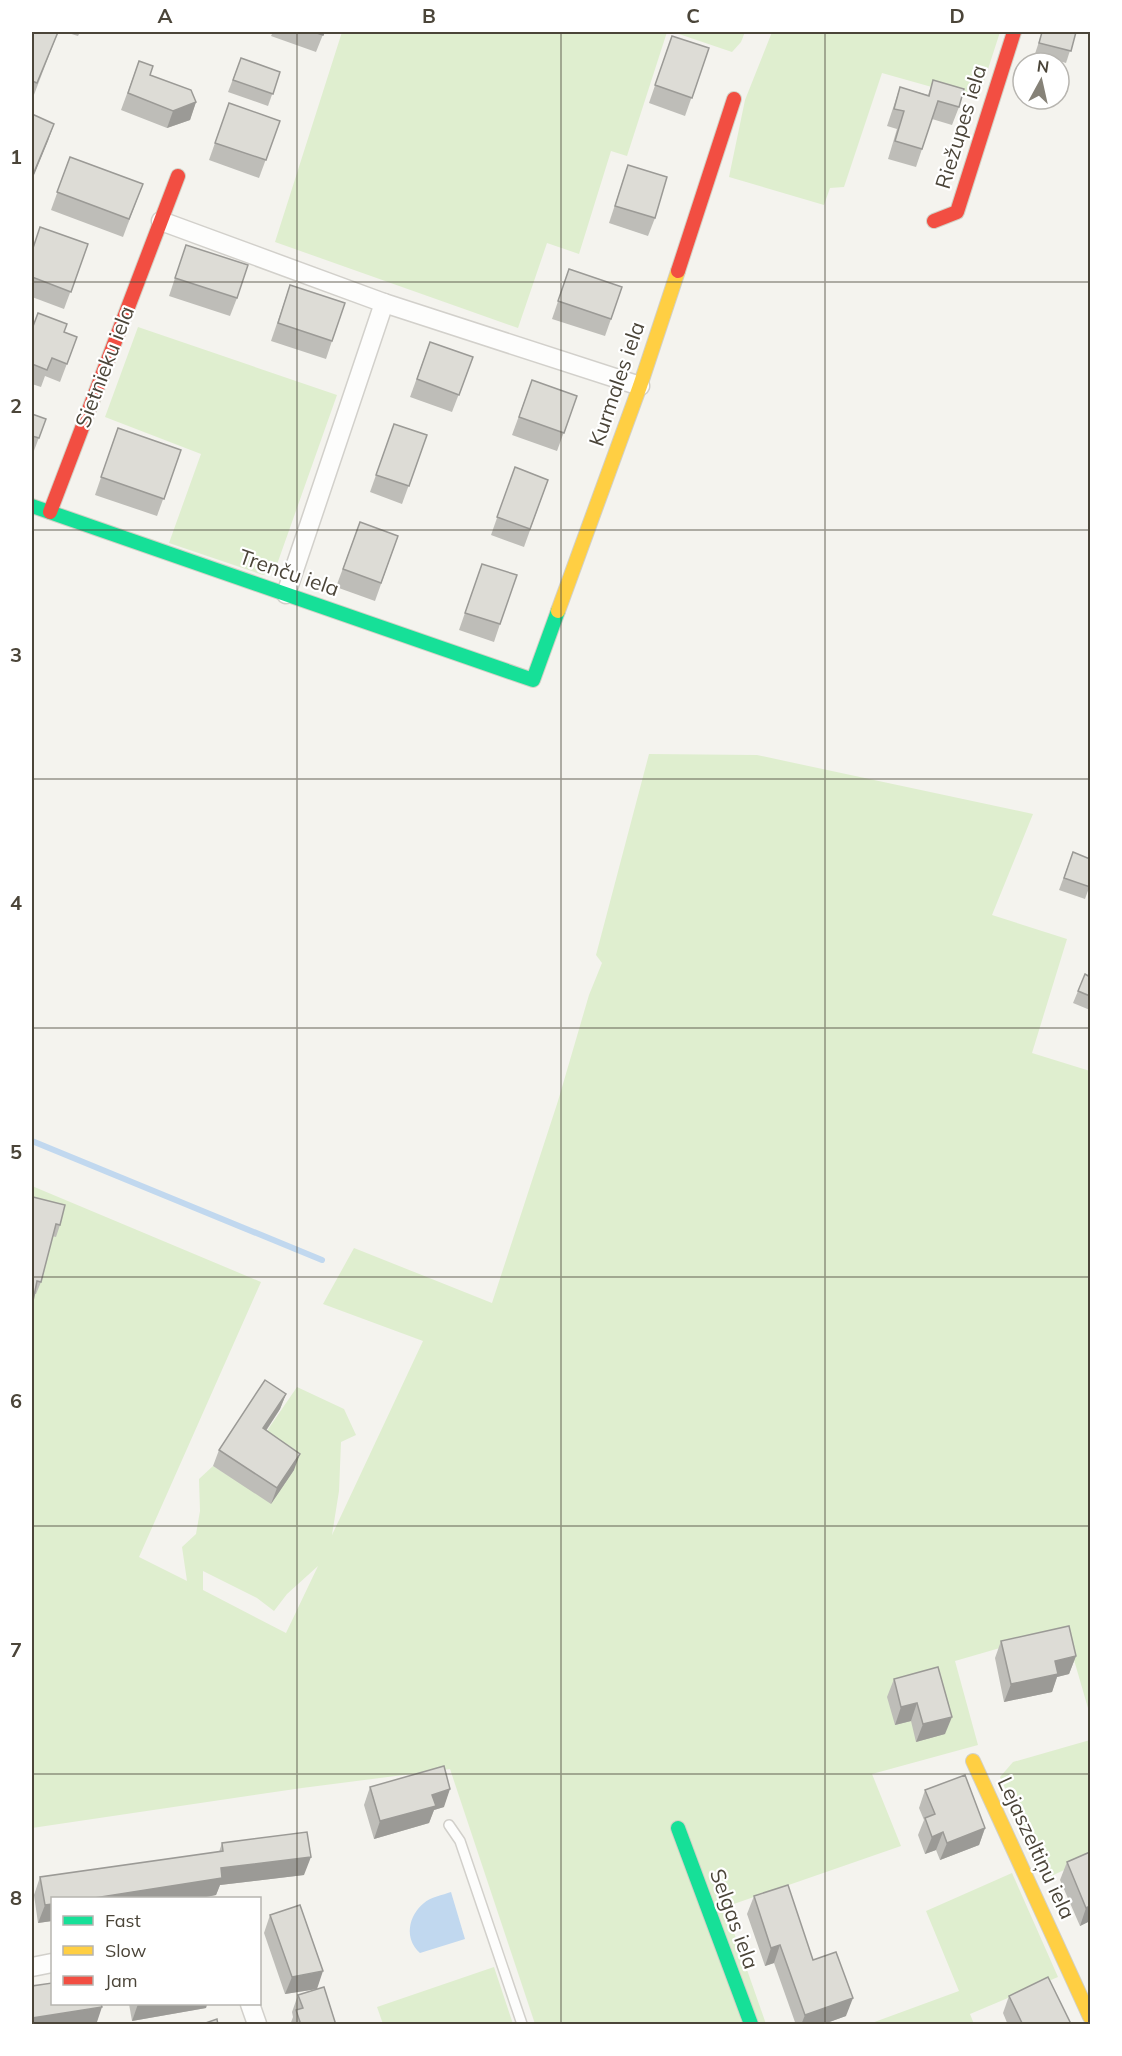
<svg xmlns="http://www.w3.org/2000/svg" width="1122" height="2056" font-family="Mulish,sans-serif">
<style>
.green{fill:#dfeecf;fill-rule:evenodd}
.water{fill:#c1d8ef}
.lines{fill:none;stroke-linecap:round;stroke-linejoin:round}
.stream{stroke:#c1d8ef;stroke-width:6}
.lane-casing{stroke:#d2d0cb;stroke-width:12}
.street-casing{stroke:#d2d0cb;stroke-width:21}
.fast-casing{stroke:#d2d0c5;stroke-width:16}
.slow-casing{stroke:#d2d0c5;stroke-width:16}
.jam-casing{stroke:#d2d0c5;stroke-width:16}
.lane{stroke:#fdfdfc;stroke-width:9}
.street{stroke:#fdfdfc;stroke-width:18}
.fast{stroke:#16e098;stroke-width:14}
.slow{stroke:#ffcf43;stroke-width:14}
.jam{stroke:#f24e42;stroke-width:14}
.wall{fill:#bebdb8}
.shaded-wall{fill:#9b9a96}
.building{fill:#dddcd6;stroke:#9b9a96;stroke-width:1.5}
.grid{fill:none;stroke:#4b4539;stroke-width:1.5;stroke-opacity:0.55}
.labels{text-anchor:middle;stroke-width:4.5;stroke-linejoin:round;paint-order:stroke}
.street-label{font-size:21px;fill:#4b4539;stroke:#fff}
.neatline{fill:none;stroke:#4b4539;stroke-width:2}
.grid-label{font-size:20px;text-anchor:middle;font-weight:bold;fill:#4b4539}
</style>
<rect width="100%" height="100%" fill="#f4f3ee"/>
<g class="green">
<polygon points="342,32 667,32 627,156 611,151 579,254 547,243 518,328 275,242"/>
<polygon points="673,32 745,32 741,42 732,52"/>
<polygon points="772,32 1000,32 978,100 882,73 844,187 830,188 824,205 729,177 745,100"/>
<polygon points="138,327 337,395 275,570 263,575 169,543 201,454 105,417"/>
<path d="M649,754L757,755L1033,814L992,915L1067,939L1032,1053L1090,1071V1715L1065,1629L955,1661L978,1745L872,1774L901,1846L725,1907L766,2024H535L450,1769L302,1788L32,1828V1186L261,1282L139,1557L187,1581L182,1547L196,1534L200,1511L199,1479L213,1466L234,1479L297,1387L344,1409L356,1435L341,1442L339,1491L332,1535L423,1341L323,1304L354,1248L492,1303L558,1101L589,995L602,963L596,955ZM318,1566L286,1633L203,1590V1571L257,1598L274,1611L287,1594Z"/>
<polygon points="1090,1740 1090,1858 1047,1878 1000,1777 1013,1762"/>
<polygon points="1012,1873 1058,1977 970,2014 974,2024 869,2024 959,1991 926,1911"/>
<polygon points="494,1967 513,2024 383,2024 377,2007"/>
</g>
<path class="water" d="M451,1892L465,1939L420,1953C404,1939 408,1916 424,1903C430,1897 443,1895 451,1892Z"/>
<g class="lines">
<polyline class="stream" points="32,1141 322,1260"/>
<g class="lane-casing">
<polyline id="lane" points="449,1825 460,1841 522,2024"/>
</g>
<g class="street-casing">
<g id="street">
<polyline points="161,221 384,303"/>
<polyline points="286,594 384,303 640,386"/>
<polyline points="32,1967 52,1963"/>
<polyline points="250,2004 257,2024"/>
</g>
</g>
<g class="fast-casing">
<g id="fast">
<polyline points="32,506 533,680 558,611"/>
<polyline points="678,1828 751,2024"/>
</g>
</g>
<g class="slow-casing">
<g id="slow">
<polyline points="558,611 640,386 678,271"/>
<polyline points="973,1761 1090,2017"/>
</g>
</g>
<g class="jam-casing">
<g id="jam">
<polyline points="934,221 957,212 1014,32"/>
<polyline points="678,271 734,99"/>
<polyline points="50,512 178,176"/>
</g>
</g>
<use href="#lane" class="lane"/>
<use href="#street" class="street"/>
<use href="#fast" class="fast"/>
<use href="#slow" class="slow"/>
<use href="#jam" class="jam"/>
</g>
<g class="wall">
<polygon points="32,32 58,32 32,100"/>
<polygon points="65,32 80,32 78,36"/>
<polygon points="273,32 324,32 316,52 271,36"/>
<polygon points="1042,32 1076,32 1066,63 1035,54"/>
<polygon points="672,36 709,48 685,116 649,103"/>
<polygon points="241,58 280,72 268,106 228,92"/>
<polygon points="139,61 150,75 196,102 190,120 167,128 121,110"/>
<polygon points="933,80 959,107 952,125 932,119 916,167 888,159 897,129 887,126 900,87 928,95"/>
<polygon points="229,103 280,121 259,178 209,160"/>
<polygon points="70,157 143,184 123,237 51,210"/>
<polygon points="628,165 655,218 648,236 609,223"/>
<polygon points="88,244 64,309 32,297 32,251"/>
<polygon points="186,245 237,298 230,316 169,296"/>
<polygon points="569,269 611,319 605,336 552,319"/>
<polygon points="290,285 332,341 326,359 271,341"/>
<polygon points="32,329 64,332 77,337 60,382 45,376 41,387 32,384"/>
<polygon points="430,342 473,357 452,412 410,397"/>
<polygon points="532,380 577,396 557,451 512,435"/>
<polygon points="32,414 46,419 32,456"/>
<polygon points="394,424 427,435 402,504 370,492"/>
<polygon points="118,428 181,450 157,516 95,495"/>
<polygon points="515,467 548,480 524,547 491,535"/>
<polygon points="360,522 398,536 375,601 336,587"/>
<polygon points="482,564 500,624 494,642 459,630"/>
<polygon points="1073,852 1090,885 1085,899 1059,890"/>
<polygon points="1090,977 1090,1010 1073,1003 1078,991"/>
<polygon points="33,1197 60,1225 56,1237 52,1236 41,1282 36,1294 34,1294 32,1306 32,1202"/>
<polygon points="286,1394 280,1409 266,1431 294,1470 271,1504 213,1466 219,1450"/>
<polygon points="1001,1641 1076,1656 1069,1674 1057,1677 1052,1692 1004,1702 995,1658"/>
<polygon points="938,1667 945,1734 916,1742 911,1721 895,1725 887,1697 894,1679"/>
<polygon points="370,1787 444,1807 434,1810 429,1823 374,1839 364,1805"/>
<polygon points="925,1790 985,1828 979,1845 940,1860 936,1850 925,1854 918,1835 924,1820 919,1808"/>
<polygon points="222,1843 304,1875 220,1885 216,1895 196,1899 52,1899 52,1921 38,1923 34,1895 40,1877 219,1852"/>
<polygon points="1090,1852 1090,1921 1080,1926 1060,1880 1067,1862"/>
<polygon points="754,1896 846,2016 821,2025 796,2025 774,1963 765,1966 747,1914"/>
<polygon points="270,1915 317,1989 285,1994 264,1933"/>
<polygon points="298,1995 336,2025 290,2025 293,2017 292,2012"/>
<polygon points="1009,1996 1071,2024 1071,2025 1008,2025 1003,2013"/>
<polygon points="129,2004 207,2004 206,2008 132,2021"/>
</g>
<g class="shaded-wall">
<polygon points="196,102 190,120 167,128 173,111"/>
<polygon points="54,124 48,141 32,180 32,177"/>
<polygon points="286,1394 280,1409 257,1444 263,1428"/>
<polygon points="300,1454 294,1470 271,1504 277,1488"/>
<polygon points="1076,1656 1069,1674 1057,1677 1052,1692 1004,1702 1011,1684 1055,1661"/>
<polygon points="917,1703 911,1721 895,1725 901,1707"/>
<polygon points="952,1717 945,1734 916,1742 923,1724"/>
<polygon points="450,1789 444,1807 434,1810 429,1823 374,1839 380,1821 432,1795"/>
<polygon points="985,1828 979,1845 940,1860 947,1843"/>
<polygon points="943,1832 936,1850 925,1854 932,1837"/>
<polygon points="311,1857 304,1875 220,1885 216,1895 196,1899 88,1899 221,1868"/>
<polygon points="52,1904 52,1921 38,1923 45,1905"/>
<polygon points="1090,1906 1090,1921 1080,1926 1086,1908"/>
<polygon points="780,1945 774,1963 765,1966 771,1948"/>
<polygon points="323,1971 317,1989 285,1994 292,1977"/>
<polygon points="853,1998 846,2016 821,2025 801,2025 805,2015"/>
<polygon points="138,2004 207,2004 206,2008 132,2021"/>
<polygon points="102,2007 96,2025 32,2025 32,2018"/>
</g>
<g class="building">
<polygon points="32,32 58,32 37,83 32,81"/>
<polygon points="314,32 324,32 323,35"/>
<polygon points="1042,32 1076,32 1071,51 1039,43"/>
<polygon points="672,36 709,48 692,98 655,85"/>
<polygon points="241,58 280,72 273,94 233,80"/>
<polygon points="139,61 153,66 150,75 191,90 196,102 173,111 128,93"/>
<polygon points="933,80 964,89 959,107 938,101 922,149 895,141 904,111 894,109 900,87 929,96"/>
<polygon points="229,103 280,121 266,160 215,143"/>
<polygon points="32,114 54,124 32,177"/>
<polygon points="70,157 143,184 129,219 57,192"/>
<polygon points="628,165 667,177 655,218 615,206"/>
<polygon points="40,227 88,244 71,292 32,277 32,251"/>
<polygon points="186,245 248,265 237,298 175,278"/>
<polygon points="569,269 622,287 611,319 558,301"/>
<polygon points="290,285 345,303 332,341 278,323"/>
<polygon points="38,313 67,324 64,332 77,337 67,364 52,358 47,370 32,364 32,329"/>
<polygon points="430,342 473,357 459,395 417,379"/>
<polygon points="532,380 577,396 564,433 519,417"/>
<polygon points="32,414 46,419 39,438 32,436"/>
<polygon points="394,424 427,435 409,486 376,475"/>
<polygon points="118,428 181,450 164,499 101,477"/>
<polygon points="515,467 548,480 530,529 497,517"/>
<polygon points="360,522 398,536 381,583 343,569"/>
<polygon points="482,564 517,575 500,624 465,613"/>
<polygon points="1073,852 1090,859 1090,887 1064,878"/>
<polygon points="1085,974 1090,977 1090,996 1078,991"/>
<polygon points="33,1197 65,1205 60,1225 56,1224 41,1282 37,1281 32,1306 32,1204"/>
<polygon points="265,1380 286,1394 263,1428 300,1454 277,1488 219,1450"/>
<polygon points="1069,1626 1076,1656 1055,1661 1058,1674 1011,1684 1001,1641"/>
<polygon points="938,1667 952,1717 923,1724 917,1703 901,1707 894,1679"/>
<polygon points="444,1766 450,1789 432,1795 436,1806 380,1821 370,1787"/>
<polygon points="965,1775 985,1828 947,1843 943,1832 932,1837 925,1818 935,1814 925,1790"/>
<polygon points="307,1832 311,1857 221,1868 222,1878 88,1899 52,1899 52,1904 45,1905 40,1877 223,1851 222,1843"/>
<polygon points="1090,1852 1090,1906 1086,1908 1067,1862"/>
<polygon points="788,1885 813,1960 836,1952 853,1998 805,2015 780,1945 771,1948 754,1896"/>
<polygon points="300,1905 323,1971 292,1977 270,1915"/>
<polygon points="1048,1977 1071,2024 1069,2025 1023,2025 1009,1996"/>
<polygon points="52,1983 52,2004 101,2004 102,2007 32,2018 32,1986"/>
<polygon points="324,1987 336,2025 301,2025 296,2010 303,2008 298,1995"/>
<polygon points="217,2019 218,2025 200,2025"/>
</g>
<path class="grid" d="M297,32V2024M561,32V2024M825,32V2024M32,282H1090M32,530H1090M32,779H1090M32,1028H1090M32,1277H1090M32,1526H1090M32,1774H1090"/>
<g class="labels">
<g class="street-label">
<text transform="translate(961 127) rotate(-73)" y="7">Riežupes iela</text>
<text transform="translate(105 367) rotate(-69)" y="7">Sietnieku iela</text>
<text transform="translate(617 384) rotate(-71)" y="7">Kurmales iela</text>
<text transform="translate(289 573) rotate(19)" y="7">Trenču iela</text>
<text transform="translate(1036 1848) rotate(65)" y="7">Lejaszeltiņu iela</text>
<text transform="translate(734 1919) rotate(70)" y="7">Selgas iela</text>
</g>
</g>
<rect width="1122" height="2056" fill="none" stroke="#ffffff" stroke-width="66"/>
<rect x="51" y="1897" width="210" height="108" fill="#ffffff" stroke="#b7b5b0" stroke-width="1.5"/>
<rect x="63" y="1916" width="30" height="9" fill="#16e098" stroke="#b7b5b0" stroke-width="1.5"/>
<text x="105" y="1927" font-size="18" fill="#4b4539">Fast</text>
<rect x="63" y="1946" width="30" height="9" fill="#ffcf43" stroke="#b7b5b0" stroke-width="1.5"/>
<text x="105" y="1957" font-size="18" fill="#4b4539">Slow</text>
<rect x="63" y="1976" width="30" height="9" fill="#f24e42" stroke="#b7b5b0" stroke-width="1.5"/>
<text x="105" y="1987" font-size="18" fill="#4b4539">Jam</text>
<g transform="translate(1041 81) rotate(8)"><circle r="28" fill="#ffffff" stroke="#b7b5b0" stroke-width="1.5"/>
<path d="M0-4.5L10 22L0 15L-10 22Z" fill="#868278"/>
<text y="-9" font-size="16" font-weight="bold" text-anchor="middle" fill="#4b4539">N</text>
</g>
<rect x="33" y="33" width="1056" height="1990" class="neatline"/>
<g class="grid-label">
<text x="165" y="23">A</text>
<text x="429" y="23">B</text>
<text x="693" y="23">C</text>
<text x="957" y="23">D</text>
<text x="16" y="164">1</text>
<text x="16" y="413">2</text>
<text x="16" y="662">3</text>
<text x="16" y="910">4</text>
<text x="16" y="1159">5</text>
<text x="16" y="1408">6</text>
<text x="16" y="1657">7</text>
<text x="16" y="1905">8</text>
</g>
</svg>
